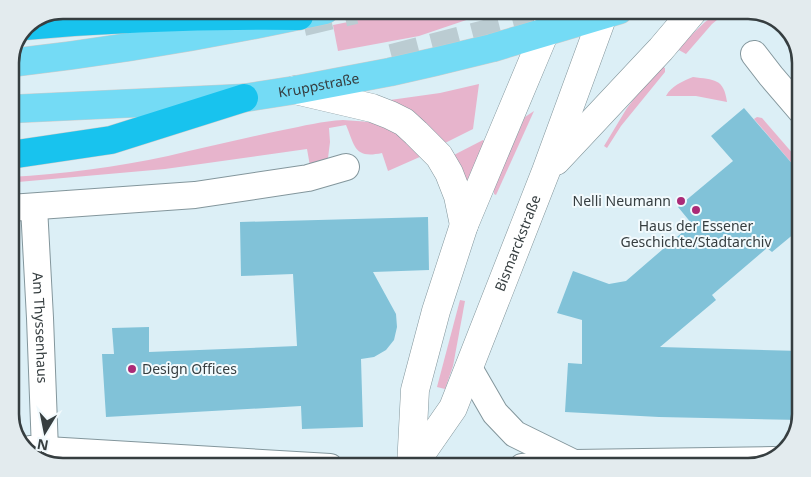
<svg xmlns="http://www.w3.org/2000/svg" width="811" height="477" font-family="'Noto Sans',sans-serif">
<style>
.green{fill:#e7b4cc}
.building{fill:#81c2d8}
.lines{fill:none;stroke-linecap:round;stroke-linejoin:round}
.motorway-tunnel{stroke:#bbccd2;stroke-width:28;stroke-dasharray:28 14;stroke-linecap:butt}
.minor-casing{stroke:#83969c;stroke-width:28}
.secondary-casing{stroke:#83969c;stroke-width:29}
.primary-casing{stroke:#cbcdcd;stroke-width:29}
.motorway-casing{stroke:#cbcdcd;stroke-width:29}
.minor{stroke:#fff;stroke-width:26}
.secondary{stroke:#fff;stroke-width:28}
.primary{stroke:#74dbf5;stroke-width:28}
.motorway{stroke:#18c3ee;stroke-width:28}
.poi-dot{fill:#ab2a77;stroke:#f2fafd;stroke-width:2}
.labels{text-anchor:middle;stroke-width:4;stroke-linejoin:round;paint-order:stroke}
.street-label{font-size:14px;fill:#363e40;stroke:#f2fafd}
.poi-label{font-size:14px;fill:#363e40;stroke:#f2fafd;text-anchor:end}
.rim{fill:none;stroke:#363e40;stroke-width:2.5}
</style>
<rect width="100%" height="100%" fill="#dceff6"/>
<g class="green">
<polygon points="408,10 488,10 487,13 419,36 338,51 333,25"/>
<polygon points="721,11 723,15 712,24 686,54 677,49 705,22"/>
<polygon points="660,65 665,68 665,72 621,126 607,148 604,146 627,108"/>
<path d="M693,77C714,80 724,78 727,102L696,96H666C671,86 683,81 693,77Z"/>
<polygon points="479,84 473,129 443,144 390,104 390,100 440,93"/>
<polygon points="534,111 496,195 494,194 494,188 525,117"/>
<polygon points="757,117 762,118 801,163 801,174 754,119"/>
<path d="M343,120C361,121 381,122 397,131C404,135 416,149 422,156L388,171L382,153C354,159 355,146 346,125L329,128L330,142L328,158L319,166H310L307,149L165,169L18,182L15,190H10V177C64,174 116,167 168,156C206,147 245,138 283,130C303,126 323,121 343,120Z"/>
<polygon points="483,140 485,143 466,185 450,157"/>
<polygon points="460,300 465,301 453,366 445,389 437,387"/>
</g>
<g class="building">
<polygon points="744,108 801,174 801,228 772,252 767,248 712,295 716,300 660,347 801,351 801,415 800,420 659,417 565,412 568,363 582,364 582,320 557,313 573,271 609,284 626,281 692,224 678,207 733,161 711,136"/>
<polygon points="428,217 429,270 373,272 396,314 397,327 394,340 386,350 374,357 361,359 363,427 302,429 301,406 106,417 102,354 114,354 112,328 149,327 149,352 297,346 293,274 241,276 240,222"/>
</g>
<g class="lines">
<g class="motorway-tunnel">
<polyline points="303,22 355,10"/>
<polyline points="392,58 547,18"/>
</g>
<g class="minor-casing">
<g id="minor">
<polyline points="754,54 771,76 801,111"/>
<path id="s1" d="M34,207L40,318L45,450"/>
<polyline points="10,208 195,195 308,178 346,167"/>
<polyline points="469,368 495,413 515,434 574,463"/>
<polyline points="30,449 330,467"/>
<polyline points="522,467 574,463 773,460"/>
</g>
</g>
<g class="secondary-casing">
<g id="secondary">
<polyline points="295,90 372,108 390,115 404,122 416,133 439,156 449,173 458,196 464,225"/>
<polyline points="556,161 661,49 694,10"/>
<polyline points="411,467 415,390 436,311 464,225 545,32 552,10"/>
<path id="s2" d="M412,467L453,408L546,171L605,10"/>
</g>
</g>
<g class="primary-casing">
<g id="primary">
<path d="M10,63C116,51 221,33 325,10"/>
<path id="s3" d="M10,109L244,98L295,90L390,72L434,62L492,48L619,10"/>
</g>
</g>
<g class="motorway-casing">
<g id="motorway">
<path d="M25,26C116,18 208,15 299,16"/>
<polyline points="10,155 111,140 244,98"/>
</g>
</g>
<use href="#minor" class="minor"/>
<use href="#secondary" class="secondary"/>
<use href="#primary" class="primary"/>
<use href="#motorway" class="motorway"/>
</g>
<g class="poi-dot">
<circle cx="681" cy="201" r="5"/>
<circle cx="696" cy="210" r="5"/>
<circle cx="132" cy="369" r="5"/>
</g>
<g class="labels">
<g class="street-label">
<text dy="5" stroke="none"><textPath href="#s3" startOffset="310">Kruppstraße</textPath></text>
<text dy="5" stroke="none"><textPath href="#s2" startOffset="249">Bismarckstraße</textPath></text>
<text dy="5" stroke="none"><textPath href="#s1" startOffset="121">Am Thyssenhaus</textPath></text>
</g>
<g class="poi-label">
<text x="671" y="206">Nelli Neumann</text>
<text x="696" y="231" text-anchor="middle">Haus der Essener<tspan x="696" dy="16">Geschichte/Stadtarchiv</tspan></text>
<text x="142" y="374" text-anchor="start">Design Offices</text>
</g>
</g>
<path d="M0 0H811V477H0ZM63 19H748A44 44 0 0 1 792 63V414A44 44 0 0 1 748 458H63A44 44 0 0 1 19 414V63A44 44 0 0 1 63 19Z" fill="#e3ebee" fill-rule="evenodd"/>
<path class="rim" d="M63 19H748A44 44 0 0 1 792 63V414A44 44 0 0 1 748 458H63A44 44 0 0 1 19 414V63A44 44 0 0 1 63 19Z"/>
<g transform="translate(45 432) rotate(190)" stroke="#f2fafd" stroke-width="4" paint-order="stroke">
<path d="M0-4L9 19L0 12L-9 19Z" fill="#363e40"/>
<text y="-8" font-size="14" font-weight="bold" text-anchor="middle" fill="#363e40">N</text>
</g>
</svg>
